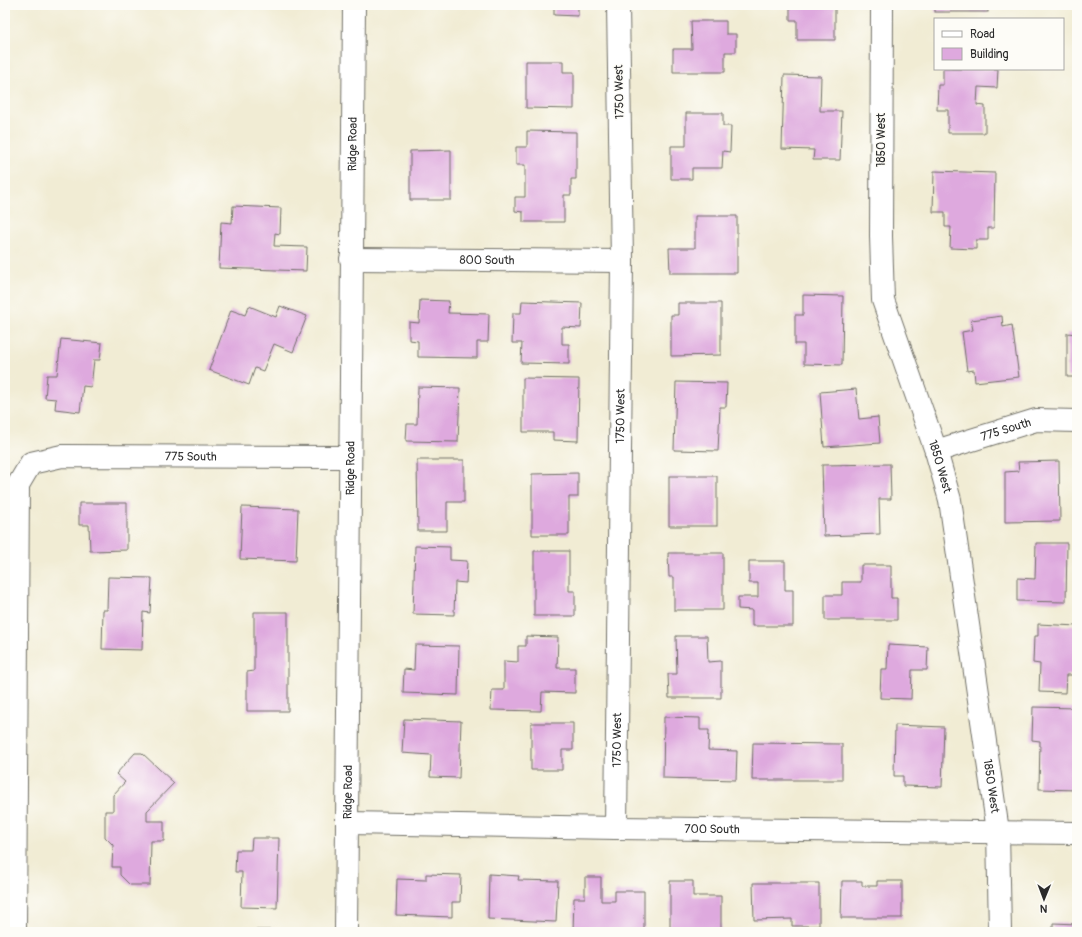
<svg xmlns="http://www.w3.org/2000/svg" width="1082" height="937" font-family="Pangolin,sans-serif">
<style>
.building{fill:#dea9de}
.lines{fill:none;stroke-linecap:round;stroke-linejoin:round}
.minor-casing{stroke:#706f66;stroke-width:24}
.minor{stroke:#fff;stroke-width:22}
.labels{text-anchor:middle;stroke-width:3;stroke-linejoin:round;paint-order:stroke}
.street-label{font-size:12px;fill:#2b2b2b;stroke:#fdfcf7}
</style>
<rect width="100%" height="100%" fill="#fdfcf7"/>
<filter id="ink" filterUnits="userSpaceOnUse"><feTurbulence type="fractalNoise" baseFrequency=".025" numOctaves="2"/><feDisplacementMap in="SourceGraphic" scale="8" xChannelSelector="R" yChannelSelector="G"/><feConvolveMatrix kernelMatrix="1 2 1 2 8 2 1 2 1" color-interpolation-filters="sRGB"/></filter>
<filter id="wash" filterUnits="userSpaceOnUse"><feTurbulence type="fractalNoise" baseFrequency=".012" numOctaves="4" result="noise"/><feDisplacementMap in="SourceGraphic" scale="16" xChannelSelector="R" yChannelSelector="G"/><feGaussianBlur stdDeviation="0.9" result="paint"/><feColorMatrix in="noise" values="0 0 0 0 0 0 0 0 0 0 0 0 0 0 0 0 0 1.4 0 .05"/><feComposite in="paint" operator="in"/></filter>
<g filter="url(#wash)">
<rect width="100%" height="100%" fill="#f1ecd4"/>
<g id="blocks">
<g class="building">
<polygon points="554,5 578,5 578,16 554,15"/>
<polygon points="790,5 835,5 835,40 797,40 797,20 790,20"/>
<rect x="935" y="5" width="53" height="7"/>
<polygon points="691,21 726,21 726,34 736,34 736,52 725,52 725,72 673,72 673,49 692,49"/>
<polygon points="526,61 563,61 563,72 574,72 574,109 526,108"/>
<polygon points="943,69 998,69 997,88 978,87 977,105 985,106 985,133 948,133 948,110 937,110 938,85 943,85"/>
<polygon points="784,75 821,76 820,111 842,111 840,160 813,160 814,150 782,149"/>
<polygon points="686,113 723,113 723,126 731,126 730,152 723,151 722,168 692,168 692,179 671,179 671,146 686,146"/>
<polygon points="527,131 576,132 576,179 571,179 571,195 564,195 564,222 523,222 523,212 515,211 515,197 525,197 525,165 516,165 516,147 527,147"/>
<polygon points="451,150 451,200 410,200 410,151"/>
<polygon points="934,171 995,173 994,228 988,228 988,240 976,240 976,249 950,248 951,227 945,227 945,212 933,212"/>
<polygon points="233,206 281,208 280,234 275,233 274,246 307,247 306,271 219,268 221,222 232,223"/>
<polygon points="695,216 737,216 737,273 670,273 669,248 695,248"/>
<polygon points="803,295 843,296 842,365 804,364 804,344 795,344 795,315 803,315"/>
<polygon points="420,300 449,301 448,313 489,314 488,342 477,342 477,358 418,357 418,341 409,340 409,322 419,323"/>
<polygon points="522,301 582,303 581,328 562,327 562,344 569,344 569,364 521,363 522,343 512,343 513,313 521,313"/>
<polygon points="678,303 721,303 721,355 671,356 671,315 678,315"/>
<polygon points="249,306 276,317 280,306 307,316 293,352 274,344 263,371 255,368 249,385 209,370 231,310 245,315"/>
<polygon points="1002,316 1003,327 1012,325 1019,377 975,382 974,370 967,371 962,332 973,330 971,320"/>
<polygon points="1067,333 1077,334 1077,377 1067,377"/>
<polygon points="61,339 102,343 100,360 94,360 91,387 83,386 80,412 55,409 56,399 45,398 47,375 57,375"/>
<polygon points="523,378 579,379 578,441 553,440 553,432 523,432"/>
<polygon points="676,382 727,383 726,407 720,407 718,451 674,450"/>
<polygon points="418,387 460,388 458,442 406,441 407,424 417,424"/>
<polygon points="856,389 859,419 878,417 880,443 824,447 820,392"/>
<polygon points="417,460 464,460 464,502 447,502 447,531 418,531"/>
<polygon points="1059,461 1060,521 1005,522 1005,472 1019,471 1018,462"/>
<polygon points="890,464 891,499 879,499 880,534 824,536 822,465"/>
<polygon points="578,473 578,497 569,497 569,535 532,535 532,474"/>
<rect x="669" y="476" width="48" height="50"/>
<polygon points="79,503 127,503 127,550 90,551 89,525 79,525"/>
<polygon points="242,507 298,509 296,561 240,559"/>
<polygon points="1036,543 1067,543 1066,602 1017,601 1017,578 1035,579"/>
<polygon points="415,546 450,547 450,560 467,561 466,583 455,582 454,615 413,614"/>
<polygon points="534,551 569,551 569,591 575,591 575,616 534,616"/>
<polygon points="668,553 723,553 723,610 674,610 674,577 669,577"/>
<polygon points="749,561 785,561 785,590 793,590 793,626 752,626 752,610 738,609 738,597 758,597 758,583 749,583"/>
<polygon points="861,565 891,565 891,598 897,598 897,620 825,620 825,595 842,595 842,582 861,582"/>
<polygon points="108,577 152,578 150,613 143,612 142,650 102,649 103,610 107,610"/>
<polygon points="254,612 288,612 288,711 247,711 247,672 254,671"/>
<polygon points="1038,624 1077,626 1077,675 1066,675 1065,693 1039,692 1040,664 1033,663 1034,636 1038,636"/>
<polygon points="526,636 558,637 557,668 575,668 575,693 542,692 541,711 491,710 492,690 504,690 504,661 518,662 518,646 526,646"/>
<polygon points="676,636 707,636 708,662 721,661 721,698 669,698 668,674 677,674"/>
<polygon points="415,645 459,646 458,695 403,693 404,669 414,670"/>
<polygon points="888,645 928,647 927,670 912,670 911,699 880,698 881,669 887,669"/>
<polygon points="1033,707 1077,708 1077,790 1039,789 1040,741 1032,740"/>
<polygon points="664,717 700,718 700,730 709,730 708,750 737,751 736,780 663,778"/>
<polygon points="404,719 461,721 459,778 430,777 431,755 402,753"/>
<polygon points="531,723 573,723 573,750 562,750 562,770 531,770"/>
<polygon points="895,725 944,727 942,787 903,786 903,776 894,776"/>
<polygon points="753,743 842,744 842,780 752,780"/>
<polygon points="135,753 142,753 174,783 147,811 147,821 164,821 164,841 151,841 150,885 130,885 120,875 120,867 112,867 113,845 105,837 105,811 113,811 113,795 125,782 116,774"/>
<polygon points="252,838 279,838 277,908 241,907 242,872 235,872 236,850 251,850"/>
<polygon points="426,874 461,875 460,902 452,902 452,917 396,915 397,879 426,880"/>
<polygon points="489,874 519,876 518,880 558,881 556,922 488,919"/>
<polygon points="585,877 601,877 601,901 615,901 615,891 644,891 644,931 573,931 574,898 585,898"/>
<polygon points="670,881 693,881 693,896 721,896 721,932 670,932"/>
<polygon points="842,881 862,881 862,886 877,886 877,881 902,881 902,918 841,918"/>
<polygon points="753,883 819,883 819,926 792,926 792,919 754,920"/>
<polygon points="1053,923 1077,924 1077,932 1053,932"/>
<rect x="244" y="930" width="53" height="2"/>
</g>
</g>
</g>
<g filter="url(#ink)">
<use href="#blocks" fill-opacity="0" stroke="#706f66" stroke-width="1"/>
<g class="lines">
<g class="minor-casing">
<g id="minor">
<path id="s1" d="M882,5L881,236L883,300L936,451L950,500L998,831L1000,932"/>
<path id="s2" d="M351,259L622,261"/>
<path id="s3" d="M936,451L1036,420L1077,421"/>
<path id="s4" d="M348,823L616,828L1077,833"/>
<path id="s5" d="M616,828L622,261L618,5"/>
<path id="s6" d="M15,932L18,485L31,463L62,456L350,457"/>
<path id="s7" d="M346,932C351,623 350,314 354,5"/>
</g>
</g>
<use href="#minor" class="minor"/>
</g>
</g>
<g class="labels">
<g class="street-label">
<text transform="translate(619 92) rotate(-91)" y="4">1750 West</text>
<text transform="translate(881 140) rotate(-90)" y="4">1850 West</text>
<text dy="4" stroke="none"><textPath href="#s7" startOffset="788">Ridge Road</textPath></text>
<text dy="4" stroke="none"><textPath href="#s2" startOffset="136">800 South</textPath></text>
<text dy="4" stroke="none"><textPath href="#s5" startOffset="412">1750 West</textPath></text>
<text dy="4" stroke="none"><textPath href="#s3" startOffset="73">775 South</textPath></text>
<text dy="4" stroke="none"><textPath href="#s6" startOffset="633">775 South</textPath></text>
<text dy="4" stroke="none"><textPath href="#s1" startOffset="471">1850 West</textPath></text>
<text dy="4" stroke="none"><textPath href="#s7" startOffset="464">Ridge Road</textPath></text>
<text dy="4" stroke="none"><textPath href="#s5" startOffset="88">1750 West</textPath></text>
<text dy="4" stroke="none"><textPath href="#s1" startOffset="795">1850 West</textPath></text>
<text dy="4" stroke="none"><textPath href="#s7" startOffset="140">Ridge Road</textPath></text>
<text dy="4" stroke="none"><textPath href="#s4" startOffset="364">700 South</textPath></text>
</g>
</g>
<rect width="1082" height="937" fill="none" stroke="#fdfcf7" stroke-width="20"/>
<rect x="934" y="18" width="130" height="52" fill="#fdfcf7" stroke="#a9a8a5"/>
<rect x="942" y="31" width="20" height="6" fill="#ffffff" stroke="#a9a8a5"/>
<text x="970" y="38" font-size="12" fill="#2b2b2b">Road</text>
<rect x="942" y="48" width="20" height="12" fill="#dea9de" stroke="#a9a8a5"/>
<text x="970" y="58" font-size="12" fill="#2b2b2b">Building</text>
<g transform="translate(1044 899) rotate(181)" stroke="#fdfcf7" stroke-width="3" paint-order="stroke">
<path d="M0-3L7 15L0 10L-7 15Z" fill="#2b2b2b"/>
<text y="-6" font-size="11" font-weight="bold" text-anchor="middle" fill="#2b2b2b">N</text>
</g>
</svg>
